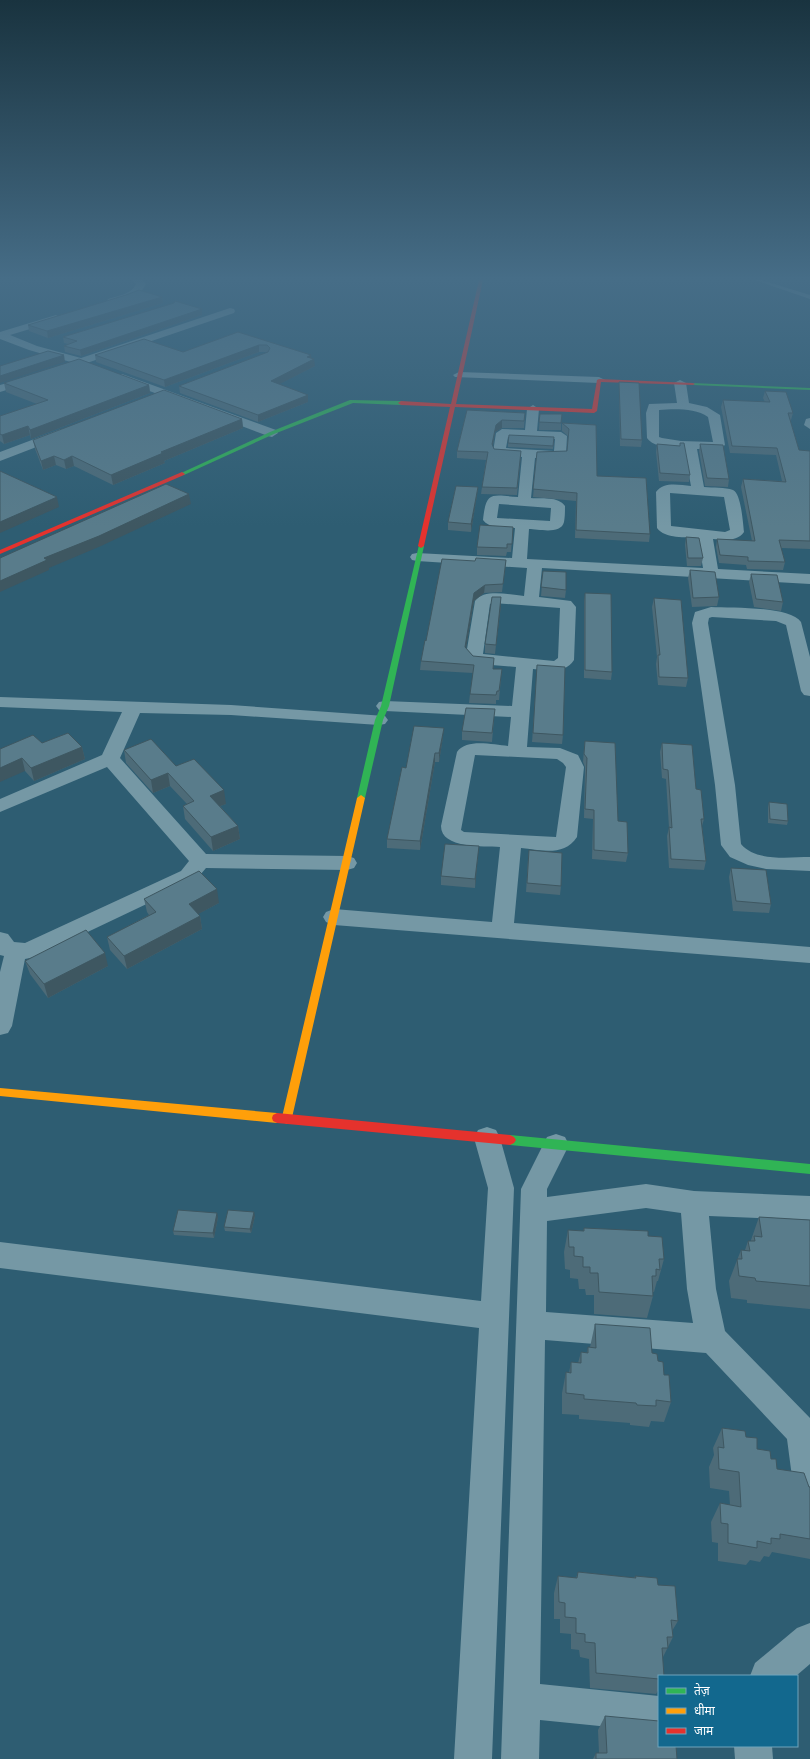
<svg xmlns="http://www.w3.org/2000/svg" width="810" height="1759" font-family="'Asap Condensed','Noto Sans Devanagari',sans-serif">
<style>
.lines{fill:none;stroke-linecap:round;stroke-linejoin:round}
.lane{fill:#7598a5;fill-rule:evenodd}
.street{fill:#7598a5;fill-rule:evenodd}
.fast{fill:#30b455;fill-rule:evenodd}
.slow{fill:#ff9f0a;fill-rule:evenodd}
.jam{fill:#e5322d;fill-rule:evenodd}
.wall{fill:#4d6b78}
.shaded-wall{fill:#3e5761}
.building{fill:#597c8b;stroke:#3e5761}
</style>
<rect width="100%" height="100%" fill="#2e5d72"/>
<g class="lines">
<polygon class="lane" points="755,280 761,280 810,295 810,299"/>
<g class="street">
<path d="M132,280H143L146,283C142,296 122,306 108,303L107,301L108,299C118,296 132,294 136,284Z"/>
<polygon points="230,308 234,309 235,311 234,313 81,365 29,350 0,339 0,332 56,315 61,318 60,320 10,335 37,346 81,358"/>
<polygon points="459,372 599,377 605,380 599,383 455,377 453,375"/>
<polygon points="122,374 276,430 278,433 272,437 268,436 118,379 116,377 118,375"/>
<polygon points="32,376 36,377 38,379 36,381 0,392 0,385"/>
<path d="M680,380L686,383L689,403L707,407L720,415L725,445L719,449H697L704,487C713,488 725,487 733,490C741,493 743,523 744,532C737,542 723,540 713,539L718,569L810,574V584L542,568L539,597L571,601L576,607L574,660C564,675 548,670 533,669L527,747L560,748L578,755L584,767L577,837C564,857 541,850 521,848L514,923L810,947V963L334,925L326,922L323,917L326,912L334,909L492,922L500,847C484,846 441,849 441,826L457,752C467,738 493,745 508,746L511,717L385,711L379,710L376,706L379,702L385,701L512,706L516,667L479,664L473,663L466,655L475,601C484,588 510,595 524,596L527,568L417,561L412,560L410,557L412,554L417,553L512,558L515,528C505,527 489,529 483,520C486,491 491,495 518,497L522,457L494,455L493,452L496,433L502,429L525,430L527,409L533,405L539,409L537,431L561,432L567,436L566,455L565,458H535L531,498C542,499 558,496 565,506C565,511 565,517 564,522C561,535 538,529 529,529L527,559L703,568L698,538C686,537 665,539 657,528L656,492C664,481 679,485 691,486L684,449C673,448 654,448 647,438L646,413L649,404L677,403L674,383ZM659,410C674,409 695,408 708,417L713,442L681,441L662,438L659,437ZM508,437L555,439L554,451L506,448ZM670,493L724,497L730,530L725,532L671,526ZM499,504L551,508L550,521L497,518ZM493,603L560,608L558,658L554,661L483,654L490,604ZM475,755L557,759L563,763L566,767L556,837L464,832L461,830Z"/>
<polygon points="810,418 810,429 804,425 806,419"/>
<polygon points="61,429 67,433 65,436 0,461 0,452"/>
<path d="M711,607C731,608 790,606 801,622L810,657V696L804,695L801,691L786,625L776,621L712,617L709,618L708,623L735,785L741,844C756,862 789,857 810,857V871L766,869L748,865L730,857L721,845L715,785L692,623L695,612Z"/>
<polygon points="0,697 231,705 385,716 388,720 385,724 379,725 231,715 140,713 120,758 206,854 347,856 354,858 357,863 354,868 347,870 206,868 195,881 35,957 25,959 12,1026 8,1033 0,1035 0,972 4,956 0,955 0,932 8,934 14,942 25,943 181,871 189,861 107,767 0,812 0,799 102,755 122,712 0,707"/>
<polygon points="487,1127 496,1130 500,1138 514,1188 492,1759 454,1759 479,1328 0,1268 0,1242 481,1301 488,1188 474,1138 478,1130"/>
<path d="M556,1134L565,1137L569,1145L547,1189V1197L646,1184L694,1191L810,1196V1220L709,1216L716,1289L725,1331L810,1418V1508L798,1504L794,1492L787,1439L706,1353L545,1340L540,1684L659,1696V1732L540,1720L539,1759H501L521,1189L547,1137ZM646,1208L681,1213L687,1289L693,1323L546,1312L547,1221Z"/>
<polygon points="810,1623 810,1664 796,1676 750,1676 755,1663 797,1628"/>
<polygon points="734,1746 772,1746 773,1759 735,1759"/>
</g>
<g class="fast">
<polygon points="691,383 810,388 810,390 693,385 691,385"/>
<polygon points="350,400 401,401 404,403 401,405 353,403 274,434 184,475 179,474 270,432"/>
<polygon points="419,545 424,546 389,706 383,720 365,798 361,801 357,798 375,720 381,706"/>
<polygon points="510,1135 810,1164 810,1174 510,1145 506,1143 504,1140 506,1137"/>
</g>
<polygon class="slow" points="361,795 365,798 291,1122 287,1124 283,1122 282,1119 277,1123 0,1096 0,1088 277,1113 281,1115 282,1117 357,798"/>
<g class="jam">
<polygon points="479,280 483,280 456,404 592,409 597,380 599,379 693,383 695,384 693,385 601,382 597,411 594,413 455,407 424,546 421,548 418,546 450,407 401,405 398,403 401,401 451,404"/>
<polygon points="182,472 185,474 184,475 0,554 0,550"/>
<polygon points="277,1113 510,1135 514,1137 516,1140 514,1143 510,1145 277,1123 273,1121 272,1118 273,1115"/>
</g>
</g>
<g class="wall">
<polygon points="162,297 163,303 48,338 29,331 28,325"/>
<polygon points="174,303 202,309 202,315 81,356 65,352 64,346 68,344 64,343 63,337"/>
<polygon points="238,332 311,359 315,366 279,384 308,402 258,422 180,393 179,386 268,352 259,352 165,387 96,362 95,355 183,352"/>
<polygon points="619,382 642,440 641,447 620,446 619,389"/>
<polygon points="4,383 149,385 150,393 31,439 30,435 4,444 0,441 0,416 37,404 6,392"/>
<polygon points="765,391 793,413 791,420 790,420 799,450 810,451 810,549 781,548 785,562 783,570 747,569 746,565 719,563 716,547 717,539 752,541 741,487 743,479 782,481 776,455 730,453 721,407 723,400 765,402 763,398"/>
<polygon points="467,410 525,413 524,428 502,428 495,432 493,446 494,449 521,451 517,495 481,494 482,487 486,460 457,458 457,451"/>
<polygon points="540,414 561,423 561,430 539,430"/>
<polygon points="242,419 243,428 164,461 165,463 113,485 74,466 66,469 56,465 43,470 35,449 33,440"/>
<polygon points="562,423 596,425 597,476 650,534 649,542 575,538 576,501 533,497 537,452 567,451 568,436 562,431"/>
<polygon points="554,437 553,449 508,447 508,443"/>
<polygon points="680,443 690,475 689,482 659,481 656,452 657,444 680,446"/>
<polygon points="700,444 729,479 728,487 705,486 699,451"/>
<polygon points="478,487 477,495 471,532 448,530 448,522"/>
<polygon points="513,527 511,552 507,552 506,556 477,555 477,547"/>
<polygon points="686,537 703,558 701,566 687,566 685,545"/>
<polygon points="506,560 502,592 484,593 474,601 466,648 473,656 493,669 501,677 499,700 496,700 496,704 469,703 470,694 473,673 420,670 421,661 426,641"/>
<polygon points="690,570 719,597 717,606 692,607 688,578"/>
<polygon points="543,571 566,590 565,598 541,596"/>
<polygon points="751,574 783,602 781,611 754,607 749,582"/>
<polygon points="585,593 612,672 611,680 584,678 584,601"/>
<polygon points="654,598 688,678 686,687 658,685 656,664 657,657 652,607"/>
<polygon points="501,605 495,654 485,653 485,644"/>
<polygon points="537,674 563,735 562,744 532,742"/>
<polygon points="494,718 492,742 462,740 462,731"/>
<polygon points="443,737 439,762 435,762 420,850 387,848 387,839 406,768"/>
<polygon points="585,741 618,821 628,853 626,862 592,859 593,819 584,818 585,767 583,762 584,749"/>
<polygon points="42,743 82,747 85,759 34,781 25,771 0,749"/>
<polygon points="662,743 696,789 704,819 702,826 706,861 704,870 669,868 667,836 669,828 666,779 662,778 660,752"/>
<polygon points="124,750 176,766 226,804 220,806 238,826 240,839 213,851 185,819 183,806 187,804 170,786 153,793 126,763"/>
<polygon points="769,802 788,821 787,825 768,823 768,807"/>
<polygon points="478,855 475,888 441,885 441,876"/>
<polygon points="528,859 561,886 560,895 526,892"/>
<polygon points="731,868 771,904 769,913 733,911 729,877"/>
<polygon points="144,899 219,903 198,914 200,916 202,929 127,969 110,950 107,937 149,915 147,912"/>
<polygon points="25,961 108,966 48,998 30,974"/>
<polygon points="255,1216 251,1233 225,1231 224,1227"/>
<polygon points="218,1217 214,1238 174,1235 173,1231"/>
<polygon points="759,1217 810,1220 810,1309 747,1303 747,1300 731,1298 729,1281 741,1250 745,1250 748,1241 751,1241 751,1240"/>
<polygon points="584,1228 648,1236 664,1259 658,1281 657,1281 654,1292 653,1292 653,1296 647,1318 594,1314 594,1295 586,1295 585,1289 579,1289 578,1279 570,1278 570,1270 565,1269 564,1252 568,1230 583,1231"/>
<polygon points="595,1324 652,1353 658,1361 664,1375 671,1402 664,1422 651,1421 649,1427 630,1425 630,1423 579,1419 579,1415 562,1414 562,1393 566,1372 569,1373 571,1362 578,1363 581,1352 587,1353 588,1347 590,1347"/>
<polygon points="722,1428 746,1437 757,1449 771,1459 777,1469 810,1487 810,1559 772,1552 769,1557 764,1556 760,1562 750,1560 746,1565 718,1561 718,1543 712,1542 711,1522 720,1503 730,1505 729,1491 710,1488 709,1467 714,1455 713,1448"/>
<polygon points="578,1572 634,1578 635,1576 658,1585 678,1621 672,1631 673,1637 663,1657 659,1676 659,1689 656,1694 590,1688 589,1659 580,1657 579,1650 571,1649 571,1634 560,1633 560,1619 554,1619 554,1593 558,1576 576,1578"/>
<polygon points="605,1716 677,1759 593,1759 596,1753 599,1753 598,1730"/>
</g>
<g class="shaded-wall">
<polygon points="162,297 163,303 48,338 47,331"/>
<polygon points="202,309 202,315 81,356 80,350"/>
<polygon points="259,345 259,352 165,387 164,380"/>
<polygon points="64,355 65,362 0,383 0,376"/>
<polygon points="311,355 312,361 314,359 315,366 272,388 271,381 307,357"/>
<polygon points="149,385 150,393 31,439 30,430"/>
<polygon points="308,395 308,402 258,422 258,415"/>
<polygon points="242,419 243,428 164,461 165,463 113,485 111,475 161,452"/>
<polygon points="502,420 502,428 495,432 492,452 492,444 496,425"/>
<polygon points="28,426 30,435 4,444 2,435"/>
<polygon points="54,456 56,465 43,470 41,461"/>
<polygon points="72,456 74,466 66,469 64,460"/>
<polygon points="478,487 477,495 471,532 471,524"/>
<polygon points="189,494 191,504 101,546 49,568 49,570 0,592 0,581 44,558"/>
<polygon points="57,497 59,507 0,533 0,522"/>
<polygon points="485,585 484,593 474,601 465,655 465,647 474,593"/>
<polygon points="501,597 501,605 495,654 496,645"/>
<polygon points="444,728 443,737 439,762 439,753"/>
<polygon points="82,747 85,759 34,781 31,768"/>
<polygon points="435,753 435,762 420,850 420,841"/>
<polygon points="22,758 25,771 0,782 0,768"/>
<polygon points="168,773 170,786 153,793 151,780"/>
<polygon points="224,790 226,804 212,809 210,796"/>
<polygon points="238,826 240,839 213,851 211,837"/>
<polygon points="479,846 478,855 475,888 475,879"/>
<polygon points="217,889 219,903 191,918 189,904"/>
<polygon points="200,916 202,929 127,969 124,956"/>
<polygon points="105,953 108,966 48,998 44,984"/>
<polygon points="254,1212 255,1216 251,1233 250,1229"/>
<polygon points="217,1213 218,1217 214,1238 213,1233"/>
</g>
<g class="building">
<polygon points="139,290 162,297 47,331 28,325 126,295"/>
<polygon points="175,301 202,309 80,350 64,346 77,341 63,337 174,303"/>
<polygon points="238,332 311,355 307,357 314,359 271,381 308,395 258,415 179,386 268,352 270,348 267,345 259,345 164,380 95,355 144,339 183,352"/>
<polygon points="48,351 64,355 0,376 0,366"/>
<polygon points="79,359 149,385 30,430 28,426 2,435 0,434 0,416 48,400 4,383"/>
<polygon points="619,382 639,383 642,440 621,439"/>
<polygon points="164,390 242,419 161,452 163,453 111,475 72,456 64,460 54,456 41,461 33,440"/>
<polygon points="765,391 786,392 793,413 788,413 799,450 810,451 810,541 779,540 785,562 748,561 748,557 720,555 717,539 755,541 743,479 786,482 777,448 732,446 723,400 770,402"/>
<polygon points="467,410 525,413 524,421 502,420 496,425 492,444 494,449 521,451 517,488 482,487 488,452 457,451"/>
<polygon points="540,414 562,414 561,423 539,422"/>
<polygon points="562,423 596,425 597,476 646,478 650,534 576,530 577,493 533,489 537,452 567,451 569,429"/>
<polygon points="509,435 554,437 553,446 508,443"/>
<polygon points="680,443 684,443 690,475 660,473 657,444 680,446"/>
<polygon points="700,444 723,445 729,479 707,478"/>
<polygon points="0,471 57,497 0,522"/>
<polygon points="166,484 189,494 99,536 44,558 47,560 0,581 0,558"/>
<polygon points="456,486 478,487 471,524 448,522"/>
<polygon points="480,525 513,527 512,544 507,544 507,548 477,547"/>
<polygon points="686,537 699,538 703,558 688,558"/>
<polygon points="476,558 506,560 503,584 485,585 474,593 465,647 473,656 494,658 493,669 502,669 499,691 497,691 496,695 470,694 474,665 421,661 425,640 426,641 442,559 475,561"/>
<polygon points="690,570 715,572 719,597 693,598"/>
<polygon points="543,571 566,572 566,590 541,587"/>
<polygon points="751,574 777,575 783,602 756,599"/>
<polygon points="585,593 611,594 612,672 585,670"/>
<polygon points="492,597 501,597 496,645 485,644"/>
<polygon points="654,598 681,600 688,678 659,677 658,655 660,655"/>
<polygon points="537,665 565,667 563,735 533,733"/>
<polygon points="466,708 495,709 492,733 462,731"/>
<polygon points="414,726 444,728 439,753 435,753 420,841 387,839 402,767 406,768"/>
<polygon points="68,733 82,747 31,768 22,758 0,768 0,749 33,735 42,743"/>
<polygon points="151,739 176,766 194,759 224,790 210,796 238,826 211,837 183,806 194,801 168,773 151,780 124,750"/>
<polygon points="585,741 615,743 618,821 627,822 628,853 594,850 594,810 585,809 587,758 584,754"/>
<polygon points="662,743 692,745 696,789 701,790 704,819 701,819 706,861 671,859 669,827 672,828 668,770 663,769"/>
<polygon points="769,802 787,804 788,821 770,819"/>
<polygon points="445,844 479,846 475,879 441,876"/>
<polygon points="529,850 562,853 561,886 527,883"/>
<polygon points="731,868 766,870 771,904 736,901"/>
<polygon points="199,871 217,889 189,904 200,916 124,956 107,937 156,912 144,899"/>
<polygon points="86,930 105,953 44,984 25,961"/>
<polygon points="178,1210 217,1213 213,1233 173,1231"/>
<polygon points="228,1210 254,1212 250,1229 224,1227"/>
<polygon points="759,1217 810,1220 810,1286 756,1281 755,1278 739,1276 737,1259 742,1259 741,1250 750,1251 748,1241 755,1241 754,1236 762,1237"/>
<polygon points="584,1228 648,1231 648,1236 662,1237 664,1259 659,1259 660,1270 656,1269 656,1276 652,1276 653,1296 599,1292 598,1273 590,1273 590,1267 583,1267 583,1257 574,1256 574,1247 569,1247 568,1230 584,1231"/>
<polygon points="595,1324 650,1328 652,1353 657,1354 658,1361 663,1362 664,1375 669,1375 671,1402 656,1400 656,1406 637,1405 636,1403 584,1399 584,1395 566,1393 566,1372 571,1373 571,1362 581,1363 581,1352 588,1353 588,1347 596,1348"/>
<polygon points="722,1428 745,1431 746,1437 757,1438 757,1449 770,1451 771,1459 776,1459 777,1469 804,1473 809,1487 810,1487 810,1539 780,1534 780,1539 771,1538 771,1544 757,1541 757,1548 728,1543 728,1524 721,1523 720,1503 741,1507 739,1472 719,1469 718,1447 724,1448"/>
<polygon points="578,1572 636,1578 635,1576 657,1578 658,1585 675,1586 678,1621 671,1620 673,1637 667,1637 668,1648 662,1648 664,1676 659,1676 659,1679 596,1673 595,1643 585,1642 585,1634 576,1633 576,1618 565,1617 565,1603 559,1602 558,1576 577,1578"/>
<polygon points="605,1716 659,1721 659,1746 676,1746 677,1759 596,1759 596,1753 607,1753"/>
</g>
<linearGradient id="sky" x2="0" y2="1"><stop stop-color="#19333f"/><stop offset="0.53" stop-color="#466d87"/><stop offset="1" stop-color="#466d87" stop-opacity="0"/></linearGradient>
<rect width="810" height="526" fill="url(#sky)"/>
<rect x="658" y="1675" width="140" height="72" fill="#12688e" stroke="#71a4bb"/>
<rect x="666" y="1688" width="20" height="6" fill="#30b455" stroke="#71a4bb"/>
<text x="694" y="1695" font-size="12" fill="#ffffff">तेज़</text>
<rect x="666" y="1708" width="20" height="6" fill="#ff9f0a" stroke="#71a4bb"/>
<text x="694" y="1715" font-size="12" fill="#ffffff">धीमा</text>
<rect x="666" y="1728" width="20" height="6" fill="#e5322d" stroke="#71a4bb"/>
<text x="694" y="1735" font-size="12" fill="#ffffff">जाम</text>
</svg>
